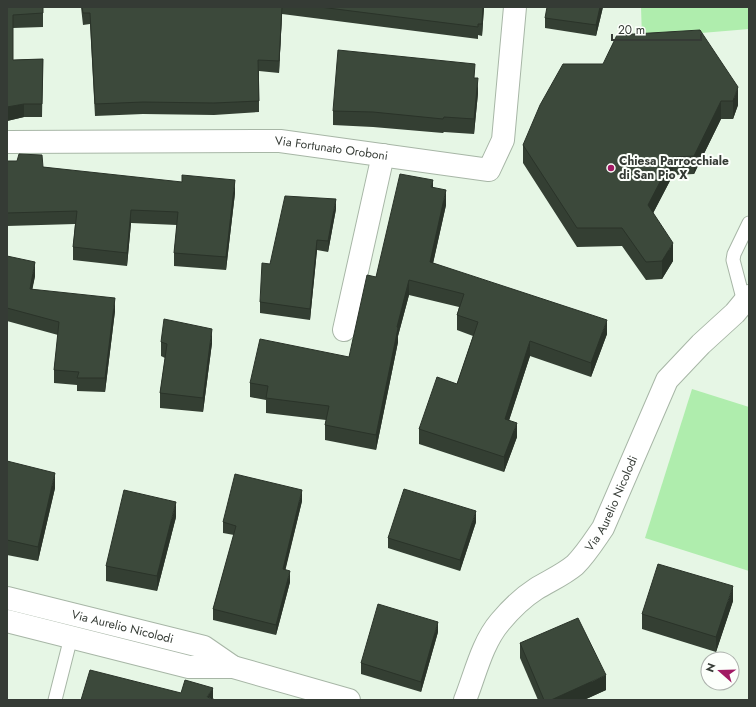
<svg xmlns="http://www.w3.org/2000/svg" width="756" height="707" font-family="Jost,sans-serif">
<style>
.green{fill:#afedad}
.lines{fill:none;stroke-linecap:round;stroke-linejoin:round}
.lane-casing{stroke:#a7b6a6;stroke-width:15}
.street-casing{stroke:#a7b6a6;stroke-width:24}
.lane{stroke:#fff;stroke-width:13}
.street{stroke:#fff;stroke-width:22}
.wall{fill:#343f33}
.shaded-wall{fill:#2a3329}
.building{fill:#3c493b;stroke:#2a3329}
.poi-dot{fill:#a21a64;stroke:#fcfffb;stroke-width:1.5}
.labels{text-anchor:middle;stroke-width:4;stroke-linejoin:round;paint-order:stroke}
.street-label{font-size:12px;fill:#353b35;stroke:#fcfffb}
.poi-label{font-size:12px;font-weight:bold;fill:#353b35;stroke:#fcfffb;text-anchor:start}
</style>
<rect width="100%" height="100%" fill="#e6f6e5"/>
<g class="green">
<polygon points="641,7 749,7 749,29 642,38"/>
<polygon points="692,389 749,407 749,571 645,538"/>
</g>
<g class="lines">
<g class="lane-casing">
<g id="lane">
<polyline points="744,302 733,260 734,254 749,223"/>
<polyline points="55,700 71,637"/>
</g>
</g>
<g class="street-casing">
<g id="street">
<path id="s1" d="M7,142L280,141L489,170L503,140L515,7"/>
<polyline points="344,330 383,155"/>
<path id="s2" d="M7,598L204,647L233,667"/>
<polyline points="7,621 189,667 233,667 349,700"/>
<path id="s3" d="M465,700C475,675 482,643 500,622C510,610 522,598 536,589C549,581 563,575 575,565C586,554 594,541 603,528L667,380L701,344L735,313L749,296"/>
</g>
</g>
<use href="#lane" class="lane"/>
<use href="#street" class="street"/>
</g>
<g class="wall">
<polygon points="7,7 43,7 43,27 13,28 13,60 43,59 42,117 24,117 7,121"/>
<polygon points="81,7 484,7 482,36 478,35 478,39 282,14 279,73 259,71 259,112 214,115 143,114 95,116 90,24 83,25"/>
<polygon points="603,7 596,36 545,28 545,18"/>
<polygon points="700,30 738,105 733,119 721,119 694,174 673,175 653,213 673,261 662,279 646,280 622,246 577,247 523,163 523,145 603,64"/>
<polygon points="475,78 478,93 474,134 444,132 443,133 373,127 333,125 333,111"/>
<polygon points="7,161 43,167 235,193 226,270 174,266 174,253 177,225 131,223 127,266 73,260 73,247 75,224 7,226"/>
<polygon points="433,187 446,205 433,263 607,334 591,377 530,356 509,420 517,437 504,472 419,444 419,429 457,384 473,336 457,330 457,315 459,307 409,295 398,336 398,342 376,450 325,440 325,425 326,420 266,413 266,400 250,397 250,383 349,357 376,277"/>
<polygon points="336,209 328,252 317,250 310,320 260,313 260,302 270,264"/>
<polygon points="7,256 35,276 32,289 115,311 105,392 77,391 77,385 54,383 54,370 58,335 7,321"/>
<polygon points="161,342 212,343 203,412 160,408 160,393 165,358 161,356"/>
<polygon points="7,461 55,488 38,561 7,555"/>
<polygon points="302,501 285,570 290,582 276,635 213,620 213,609 234,535 223,533 223,522"/>
<polygon points="176,517 157,591 106,581 106,566"/>
<polygon points="476,522 460,571 388,548 388,538"/>
<polygon points="733,601 716,652 642,629 642,614"/>
<polygon points="438,632 421,692 361,674 361,663"/>
<polygon points="520,643 606,690 584,700 538,700 520,658"/>
</g>
<g class="shaded-wall">
<polygon points="282,7 282,14 279,73 279,61"/>
<polygon points="483,7 484,7 482,36 482,24"/>
<polygon points="600,7 603,7 596,36 596,25"/>
<polygon points="478,78 478,93 474,134 474,119"/>
<polygon points="738,87 738,105 733,119 733,101"/>
<polygon points="721,101 721,119 694,174 694,156"/>
<polygon points="24,104 24,117 7,121 7,107"/>
<polygon points="673,157 673,175 648,223 648,205"/>
<polygon points="235,180 235,193 226,270 226,257"/>
<polygon points="433,180 433,195 431,187"/>
<polygon points="446,190 446,205 430,277 430,262"/>
<polygon points="336,199 336,209 328,252 328,241"/>
<polygon points="131,210 131,223 127,266 127,253"/>
<polygon points="317,240 317,250 310,320 310,309"/>
<polygon points="673,243 673,261 662,279 662,261"/>
<polygon points="35,262 35,276 30,302 30,289"/>
<polygon points="409,280 409,295 398,336 398,342 376,450 376,435 397,327"/>
<polygon points="115,298 115,311 105,392 105,378"/>
<polygon points="607,320 607,334 591,377 591,363"/>
<polygon points="212,329 212,343 203,412 203,398"/>
<polygon points="530,341 530,356 505,433 505,419"/>
<polygon points="517,423 517,437 504,472 504,457"/>
<polygon points="55,473 55,488 38,561 38,547"/>
<polygon points="302,490 302,501 283,580 283,569"/>
<polygon points="176,502 176,517 157,591 157,576"/>
<polygon points="476,511 476,522 460,571 460,560"/>
<polygon points="290,571 290,582 276,635 276,625"/>
<polygon points="733,586 733,601 716,652 716,637"/>
<polygon points="438,622 438,632 421,692 421,682"/>
<polygon points="8,648 8,659 7,665 7,654"/>
<polygon points="606,675 606,690 584,700 551,700"/>
<polygon points="213,688 213,699 207,697"/>
</g>
<g class="building">
<polygon points="7,7 43,7 43,13 13,15 13,60 43,59 42,104 24,104 7,107"/>
<polygon points="82,7 282,7 279,61 258,60 259,101 214,103 143,102 95,104 90,13 83,13"/>
<polygon points="320,7 483,7 482,24 478,24 478,27"/>
<polygon points="547,7 600,7 596,25 545,18"/>
<polygon points="700,30 738,87 733,101 721,101 694,156 673,157 648,205 673,243 662,261 646,262 622,228 577,228 523,145 540,105 563,64 603,64 617,35"/>
<polygon points="338,50 475,64 474,78 478,78 474,119 444,117 443,119 373,112 333,111"/>
<polygon points="19,154 42,155 43,167 182,182 182,175 235,180 226,257 174,253 178,212 131,210 127,253 73,247 77,211 7,213 7,161 17,161"/>
<polygon points="400,174 433,180 431,187 446,190 430,262 607,320 591,363 530,341 505,419 517,423 504,457 419,429 437,377 457,384 478,322 457,315 464,294 409,280 397,327 398,328 376,435 325,425 329,406 266,398 268,386 250,383 260,339 349,357 367,275 376,277"/>
<polygon points="285,196 336,199 328,241 317,240 310,309 260,302 262,263 270,264"/>
<polygon points="7,256 35,262 30,289 115,298 105,378 77,378 79,372 54,370 59,322 7,308"/>
<polygon points="164,319 212,329 203,398 160,393 167,344 161,342"/>
<polygon points="7,461 55,473 38,547 7,540"/>
<polygon points="235,474 302,490 283,569 290,571 276,625 213,609 236,526 223,522"/>
<polygon points="404,489 476,511 460,560 388,538"/>
<polygon points="124,490 176,502 157,576 106,566"/>
<polygon points="658,564 733,586 716,637 642,614"/>
<polygon points="378,604 438,622 421,682 361,663"/>
<polygon points="578,618 606,675 551,700 544,700 520,643"/>
<polygon points="90,670 181,693 185,680 213,688 207,697 216,700 81,700"/>
</g>
<circle class="poi-dot" cx="611" cy="168" r="4"/>
<g class="labels">
<g class="street-label">
<text dy="4" stroke="none"><textPath href="#s1" startOffset="325">Via Fortunato Oroboni</textPath></text>
<text dy="4" stroke="none"><textPath href="#s3" startOffset="253">Via Aurelio Nicolodi</textPath></text>
<text dy="4" stroke="none"><textPath href="#s2" startOffset="119">Via Aurelio Nicolodi</textPath></text>
</g>
<g class="poi-label">
<text x="619" y="165">Chiesa Parrocchiale<tspan x="619" dy="14">di San Pio X</tspan></text>
</g>
</g>
<rect width="756" height="707" fill="none" stroke="#353b35" stroke-width="16"/>
<g transform="translate(720 671) rotate(290)"><circle r="19" fill="#fcfffb" stroke="#acb1ac"/>
<path d="M0-3L7 15L0 10L-7 15Z" fill="#a21a64"/>
<text y="-6" font-size="11" font-weight="bold" text-anchor="middle" fill="#353b35">N</text>
</g>
<path d="M612 34v6h89v-6" fill="none" stroke="#353b35" stroke-width="2"/>
<text x="618" y="34" font-size="12" fill="#353b35" stroke="#fcfffb" stroke-width="3" paint-order="stroke">20 m</text>
</svg>
